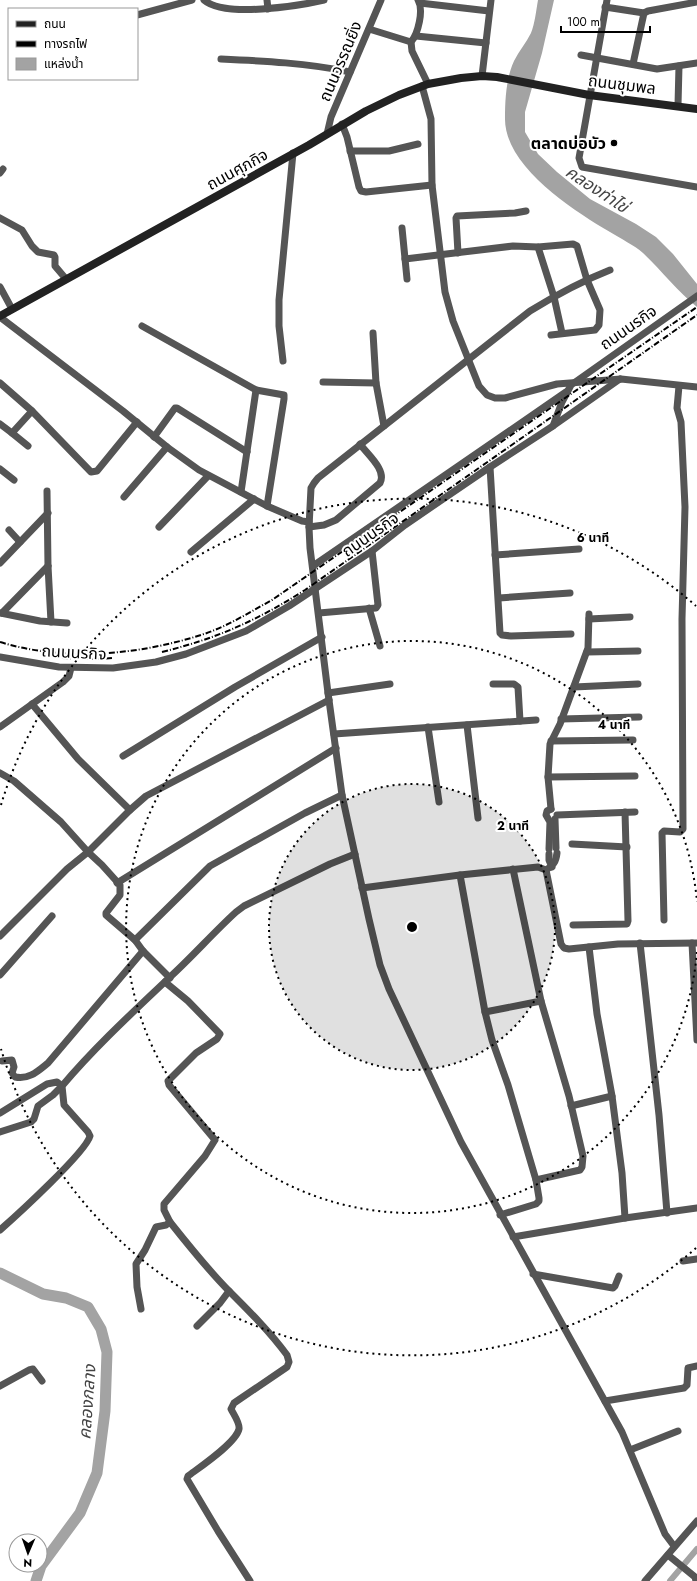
<svg xmlns="http://www.w3.org/2000/svg" width="697" height="1581" font-family="Jost,'Noto Sans Thai',sans-serif">
<style>
.water{fill:#a3a3a3}
.lines{fill:none;stroke-linecap:round;stroke-linejoin:round}
.canal{stroke:#a3a3a3;stroke-width:6}
.river{stroke:#a3a3a3;stroke-width:11}
.minor{stroke:#555;stroke-width:7}
.secondary{stroke:#222;stroke-width:8}
.rail{stroke:#000;stroke-width:2;stroke-dasharray:6 2 1 2;stroke-linecap:butt}
.ring{fill:none;stroke:#000;stroke-width:2;stroke-dasharray:2 4}
.poi-dot{fill:#000;stroke:#fff;stroke-width:1.5}
.labels{text-anchor:middle;stroke-width:4;stroke-linejoin:round;paint-order:stroke}
.street-label{font-size:16px;fill:#000;stroke:#fff}
.poi-label{font-size:16px;font-weight:bold;fill:#000;stroke:#fff;text-anchor:end}
.water-label{font-size:17px;font-style:italic;fill:#444;stroke:#fff}
.centre{fill:#000;stroke:#fff;stroke-width:2}
.ring-label{font-size:12px;text-anchor:middle;font-weight:bold;fill:#000;stroke:#fff;stroke-width:4;stroke-linejoin:round;paint-order:stroke}
</style>
<rect width="100%" height="100%" fill="#fff"/>
<path class="water" d="M538,0H554L542,53L525,112V132L538,154L557,172L590,199L636,224L656,237L673,254L697,284V307C677,291 662,271 643,253C634,245 621,239 610,232C573,210 504,166 505,118C505,101 506,78 514,61C519,51 526,43 531,33C535,23 536,11 538,0Z"/>
<g class="lines">
<polyline class="canal" points="670,1581 697,1549"/>
<polyline class="river" points="0,1273 43,1294 66,1298 88,1307 101,1329 107,1352 105,1411 97,1473 80,1513 41,1566 36,1581"/>
<g class="minor">
<path d="M204,0C225,18 298,6 324,0"/>
<polyline points="267,0 268,9"/>
<path d="M418,0C424,10 418,34 411,42L412,51L428,84"/>
<polyline points="607,0 579,158 582,167 697,187"/>
<polyline points="420,3 489,11"/>
<polyline points="605,7 644,13"/>
<polyline points="137,15 192,0"/>
<polyline points="369,29 411,42"/>
<polyline points="416,36 486,43"/>
<polyline points="581,55 657,69 697,63"/>
<path d="M221,59C264,61 307,63 350,72"/>
<polyline points="633,64 644,13 648,11 697,2"/>
<polyline points="482,76 491,0"/>
<polyline points="422,86 431,119 432,185 445,292 453,321 479,386 487,395 495,398 505,398 557,384 621,379 697,387"/>
<polyline points="678,105 679,66"/>
<polyline points="342,124 347,137 359,187 361,191 366,192 432,185"/>
<polyline points="327,134 331,117 381,0"/>
<polyline points="350,151 389,151 418,144"/>
<polyline points="0,173 3,169"/>
<polyline points="0,218 22,230 32,246 38,252 54,255 55,257 55,266 66,279"/>
<polyline points="402,228 407,279"/>
<polyline points="538,247 554,297 562,333"/>
<polyline points="458,253 456,218 457,216 515,213 526,211"/>
<polyline points="405,259 513,246 538,247 573,244 577,246 587,280 600,310 599,325 595,330 551,335"/>
<path d="M610,270C582,281 556,295 530,311L318,478L314,483L311,488L309,527L310,548L328,693L342,795L369,919L380,965L389,989L461,1142L622,1432L665,1534L674,1546"/>
<polyline points="0,287 12,309"/>
<polyline points="0,317 123,411 167,447 199,470 267,506 302,521 309,522"/>
<polyline points="142,326 256,390 284,395 284,399 267,506"/>
<polyline points="373,333 376,383 384,426"/>
<polyline points="283,361 279,326 279,300 293,153"/>
<polyline points="323,382 376,383"/>
<polyline points="0,383 32,411 91,472 97,471 137,422"/>
<polyline points="0,424 12,433"/>
<polyline points="553,426 620,379"/>
<polyline points="154,437 175,408 177,408 247,452"/>
<polyline points="28,446 12,433 32,411"/>
<polyline points="490,467 500,633 502,635 511,636 571,634"/>
<polyline points="0,469 14,480"/>
<polyline points="47,491 48,566 51,622"/>
<polyline points="241,492 256,390"/>
<polyline points="124,497 167,447"/>
<polyline points="159,527 208,476"/>
<path d="M309,527L324,525L336,520L380,483C387,470 367,454 360,444"/>
<polyline points="9,530 20,542"/>
<polyline points="191,552 254,499"/>
<polyline points="495,555 579,549"/>
<polyline points="0,563 48,513"/>
<polyline points="313,566 566,392"/>
<polyline points="499,598 570,593"/>
<polyline points="369,608 380,646"/>
<polyline points="0,613 40,621 67,623"/>
<polyline points="2,613 48,566"/>
<polyline points="319,613 376,608 378,605 372,551"/>
<polyline points="589,619 630,617"/>
<polyline points="587,652 638,651"/>
<polyline points="0,657 59,667 113,668 156,662 186,654 246,631 289,606 372,551 405,525 487,469 553,426 562,402 571,385 697,296"/>
<polyline points="493,684 514,684 518,687 520,721"/>
<polyline points="574,687 638,684"/>
<polyline points="328,693 390,684"/>
<polyline points="32,704 78,759 130,810"/>
<polyline points="561,719 639,717"/>
<polyline points="467,725 478,818"/>
<polyline points="0,727 63,682 69,676 71,668"/>
<polyline points="428,727 439,802"/>
<polyline points="334,734 536,720"/>
<polyline points="551,741 633,740"/>
<polyline points="123,756 235,687 322,637"/>
<polyline points="0,773 14,781 61,822 88,852 102,865 120,885 120,895 106,913 106,915 135,940 143,951 170,978"/>
<polyline points="548,777 635,776"/>
<polyline points="551,809 548,777 550,744 560,724 588,648 589,614"/>
<polyline points="557,815 635,812"/>
<polyline points="555,819 556,848"/>
<polyline points="572,844 627,847"/>
<polyline points="549,849 550,822 546,815 547,811 551,809"/>
<polyline points="549,854 549,860 552,867"/>
<polyline points="513,869 541,1001 569,1096 583,1156 582,1167 580,1170 536,1180"/>
<path d="M546,870C553,866 556,862 557,853"/>
<polyline points="460,875 485,1012 492,1040 508,1085 536,1180 539,1198 539,1201 536,1204 500,1215"/>
<polyline points="117,883 336,748"/>
<polyline points="362,888 460,875 538,867 546,870 561,944 564,948 569,949 618,944 697,943"/>
<polyline points="664,920 662,833 664,831 680,832 683,829 682,619 685,507 681,422 677,408 679,386"/>
<polyline points="573,925 627,924 628,921 625,812"/>
<polyline points="0,936 67,869 88,852 130,810 146,796 329,700"/>
<polyline points="135,940 210,866 305,813 342,795"/>
<polyline points="640,943 659,1115 667,1213"/>
<polyline points="692,943 697,1040"/>
<polyline points="589,947 597,1014 612,1096 622,1173 625,1218"/>
<polyline points="0,975 52,916"/>
<polyline points="485,1012 541,1001"/>
<path d="M2,1061L12,1060L14,1067L12,1073L15,1077C29,1080 38,1071 48,1063L143,951"/>
<polyline points="571,1106 612,1096"/>
<polyline points="0,1113 47,1084 57,1082 62,1086 53,1095 38,1106 34,1119 31,1122 0,1132"/>
<path d="M170,1222C189,1246 208,1270 230,1292C250,1312 270,1332 287,1355L289,1362L287,1367L234,1403L231,1409C234,1415 240,1423 239,1429C236,1443 200,1467 188,1476L187,1479L218,1531L250,1581"/>
<path d="M0,1230C16,1216 86,1152 90,1136L88,1132L64,1105L62,1086C95,1047 133,1012 170,977C193,956 213,933 236,912L244,906L330,864L355,854"/>
<polyline points="513,1237 625,1218 697,1208"/>
<polyline points="683,1261 697,1259"/>
<polyline points="533,1274 613,1288 615,1286 619,1276"/>
<polyline points="141,1309 137,1287 136,1264 145,1250 156,1227 166,1225 170,1222 164,1210 164,1204 205,1156 215,1140 169,1085 168,1081 196,1053 217,1039 220,1034 188,1001 165,982"/>
<polyline points="197,1326 220,1303 229,1291"/>
<polyline points="0,1386 29,1370 33,1369 42,1381"/>
<polyline points="605,1401 684,1388 687,1385 688,1368 697,1366"/>
<polyline points="630,1450 678,1431"/>
<polyline points="668,1555 695,1577 696,1581"/>
<polyline points="645,1581 697,1521"/>
</g>
<polyline class="secondary" points="0,316 309,145 366,111 399,95 428,84 461,78 482,76 497,77 589,95 697,109"/>
<g class="rail">
<path d="M0,642C65,662 140,655 204,634C228,626 250,612 272,600L697,307"/>
<path d="M162,652C218,638 256,621 305,590L697,315"/>
<polyline points="62,658 97,659 112,658"/>
</g>
</g>
<circle cx="412" cy="927" r="143" fill="#000" fill-opacity=".12"/>
<g class="ring">
<circle cx="412" cy="927" r="143"/>
<path d="M697 952A286 286 0 1 1 697 902"/>
<path d="M696 1248A429 429 0 0 1 1 1049M1 805A429 429 0 0 1 696 606"/>
</g>
<circle class="poi-dot" cx="614" cy="143" r="4"/>
<g class="labels">
<g class="street-label">
<text transform="translate(340 61) rotate(-67)" y="6">ถนนวรรณยิ่ง</text>
<text transform="translate(622 84) rotate(7)" y="6">ถนนชุมพล</text>
<text transform="translate(237 169) rotate(-29)" y="6">ถนนศุภกิจ</text>
<text transform="translate(628 327) rotate(-35)" y="6">ถนนนรกิจ</text>
<text transform="translate(370 534) rotate(-35)" y="6">ถนนนรกิจ</text>
<text transform="translate(74 652) rotate(3)" y="6">ถนนนรกิจ</text>
</g>
<g class="poi-label">
<text x="606" y="149">ตลาดบ่อบัว</text>
</g>
<g class="water-label">
<text transform="translate(597 189) rotate(33)" y="6">คลองท่าไข่</text>
<text transform="translate(87 1402) rotate(-86)" y="6">คลองกลาง</text>
</g>
</g>
<circle cx="412" cy="927" r="6" class="centre"/>
<g class="ring-label">
<text x="593" y="542">6 นาที</text>
<text x="614" y="729">4 นาที</text>
<text x="513" y="830">2 นาที</text>
</g>
<rect x="8" y="8" width="130" height="72" fill="#ffffff" stroke="#999999"/>
<rect x="16" y="21" width="20" height="6" fill="#222222" stroke="#999999"/>
<text x="44" y="28" font-size="12" fill="#000000">ถนน</text>
<rect x="16" y="41" width="20" height="6" fill="#000000" stroke="#999999"/>
<text x="44" y="48" font-size="12" fill="#000000">ทางรถไฟ</text>
<rect x="16" y="58" width="20" height="12" fill="#a3a3a3" stroke="#999999"/>
<text x="44" y="68" font-size="12" fill="#000000">แหล่งน้ำ</text>
<g transform="translate(28 1553) rotate(182)"><circle r="19" fill="#ffffff" stroke="#999999"/>
<path d="M0-3L7 15L0 10L-7 15Z" fill="#000000"/>
<text y="-6" font-size="11" font-weight="bold" text-anchor="middle" fill="#000000">N</text>
</g>
<path d="M561 26v6h89v-6" fill="none" stroke="#000000" stroke-width="2"/>
<text x="567" y="26" font-size="12" fill="#000000" stroke="#ffffff" stroke-width="3" paint-order="stroke">100 m</text>
</svg>
